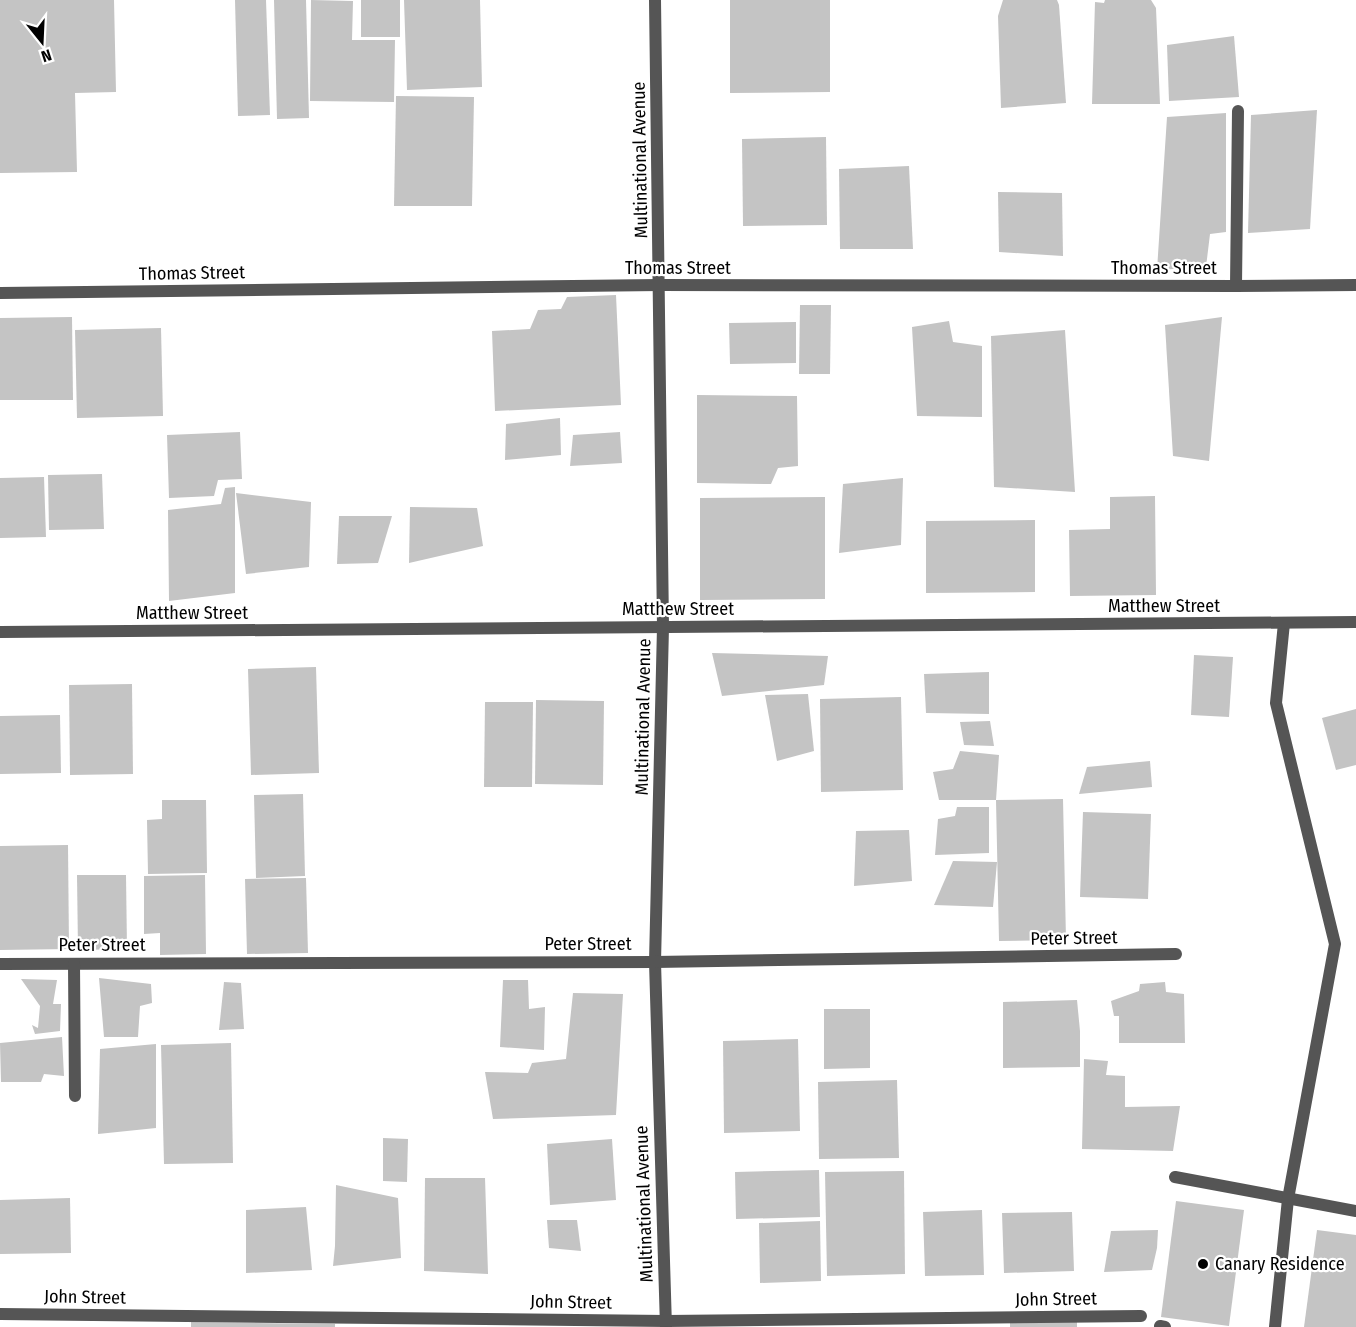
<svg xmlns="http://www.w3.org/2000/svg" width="1356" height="1327" font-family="'Fira Sans Condensed',sans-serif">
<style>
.building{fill:#c4c4c4}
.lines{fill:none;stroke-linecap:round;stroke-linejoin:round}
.lane{stroke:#555;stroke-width:12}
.street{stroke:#555;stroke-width:12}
.poi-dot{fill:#000;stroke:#fff;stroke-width:2}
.labels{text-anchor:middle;stroke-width:4.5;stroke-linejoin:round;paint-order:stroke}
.street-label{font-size:18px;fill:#000;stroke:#fff}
.poi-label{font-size:18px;fill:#000;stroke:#fff;text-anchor:start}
</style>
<rect width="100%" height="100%" fill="#fff"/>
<g class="building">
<polygon points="0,0 114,0 116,92 75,93 77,172 0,173"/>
<polygon points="235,0 266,0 270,115 238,116"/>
<polygon points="274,0 306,0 309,118 277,119"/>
<polygon points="311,0 353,1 352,40 395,40 394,102 310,101"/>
<rect x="361" y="0" width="39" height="37"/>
<polygon points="404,0 480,0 482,87 407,90"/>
<polygon points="730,0 830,0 830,92 730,93"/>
<polygon points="1003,0 1057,0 1059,5 1066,103 1001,108 998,16"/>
<polygon points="1105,0 1151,0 1156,8 1160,104 1092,104 1095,2 1104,3"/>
<polygon points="1234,36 1239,97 1169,101 1167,45"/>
<polygon points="396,96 474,97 472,206 394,206"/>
<polygon points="1317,110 1310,229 1248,233 1251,115"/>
<polygon points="1226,113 1226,232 1210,234 1206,267 1157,270 1167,117"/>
<polygon points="826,137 827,225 743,226 742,139"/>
<polygon points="909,166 913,249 840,249 839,169"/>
<polygon points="998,192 1062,193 1063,256 999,252"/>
<polygon points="616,295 621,405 495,411 492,331 530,329 538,310 561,309 567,297"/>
<polygon points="800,305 831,305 830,374 799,374"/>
<polygon points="72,317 73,400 0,400 0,318"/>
<polygon points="1222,317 1209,461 1173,456 1165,325"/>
<polygon points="949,321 953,342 982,346 982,417 917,416 912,327"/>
<polygon points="796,322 796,363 730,364 729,323"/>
<polygon points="161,328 163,416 77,418 75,330"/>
<polygon points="1065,330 1075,492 994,487 991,336"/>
<polygon points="697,395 797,396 798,466 778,468 771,484 697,483"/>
<polygon points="560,418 561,455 505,460 506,424"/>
<polygon points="240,432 242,479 218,480 214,496 169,498 167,435"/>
<polygon points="620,432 622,463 570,466 573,435"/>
<polygon points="102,474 104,529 49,530 48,475"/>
<polygon points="44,477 46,537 0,538 0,478"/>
<polygon points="903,478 901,545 839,553 843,484"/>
<polygon points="235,487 235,593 169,601 168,510 221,504 225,488"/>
<polygon points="236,493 311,502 309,567 246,574"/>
<polygon points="1155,496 1156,595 1070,596 1069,530 1110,529 1110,497"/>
<polygon points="825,497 825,599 700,600 700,498"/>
<polygon points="410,507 477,508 483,546 409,563"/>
<polygon points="339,516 392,516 378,563 337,564"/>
<polygon points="1035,520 1035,592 926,593 926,521"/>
<polygon points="712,653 828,656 824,685 722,696"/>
<polygon points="1194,655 1233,657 1229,717 1191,715"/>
<polygon points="316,667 319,773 251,775 248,669"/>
<polygon points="989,672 989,714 926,713 924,674"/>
<polygon points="132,684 133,774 70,775 69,685"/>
<polygon points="808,694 814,751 777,761 765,695"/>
<polygon points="901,697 903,790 821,792 820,699"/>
<polygon points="536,700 604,701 603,785 535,784"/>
<polygon points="485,702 533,702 532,787 484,787"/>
<polygon points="1356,709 1356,765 1336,770 1322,718"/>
<polygon points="60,715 61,773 0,774 0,716"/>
<polygon points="990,721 994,746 964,745 960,722"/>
<polygon points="960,751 999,755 996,800 1063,799 1066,940 999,941 996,800 939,800 933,772 953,769"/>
<polygon points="1150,761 1152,787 1079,794 1087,767"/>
<polygon points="303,794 305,876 256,878 254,795"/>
<polygon points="162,800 206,800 207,873 148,874 147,820 162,819"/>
<polygon points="957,807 989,807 989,853 935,855 938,819 955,816"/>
<polygon points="1083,812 1151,814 1148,899 1080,897"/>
<polygon points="909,830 912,881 854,886 856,831"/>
<polygon points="68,845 69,949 0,950 0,846"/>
<polygon points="953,861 997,862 993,907 934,905"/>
<polygon points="77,875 126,875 127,949 78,950"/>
<polygon points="205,875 206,954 160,955 160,933 144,934 144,876"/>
<polygon points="306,878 308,953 247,954 245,879"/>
<polygon points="99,978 151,984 152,1003 140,1006 138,1037 104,1037"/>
<polygon points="21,979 57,980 53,1004 61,1004 60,1031 35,1034 32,1025 38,1028 40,1006"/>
<polygon points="503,980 528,980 529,1009 545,1007 544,1050 500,1047"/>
<polygon points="224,982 241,983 244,1029 219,1030"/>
<polygon points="1165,982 1166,992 1184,994 1185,1043 1119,1043 1119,1016 1114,1016 1111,1001 1139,991 1140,984"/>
<polygon points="573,993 623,994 616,1115 493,1119 485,1072 528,1073 532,1063 566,1059"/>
<polygon points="1077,1000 1080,1031 1080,1067 1003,1068 1003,1002"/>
<polygon points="824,1009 870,1009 870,1068 824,1069"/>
<polygon points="62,1037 64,1076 44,1074 41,1082 1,1082 0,1043"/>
<polygon points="798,1039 800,1131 724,1133 723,1041"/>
<polygon points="231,1043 233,1163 164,1164 161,1045"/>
<polygon points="156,1044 156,1128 98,1134 100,1049"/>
<polygon points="1084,1059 1108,1061 1106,1075 1125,1076 1125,1107 1180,1106 1173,1151 1082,1149"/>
<polygon points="897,1080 899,1158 819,1159 818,1082"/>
<polygon points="383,1138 408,1139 407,1182 383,1181"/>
<polygon points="612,1139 616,1200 550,1205 547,1144"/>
<polygon points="819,1170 820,1217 736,1219 735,1172"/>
<polygon points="904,1171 905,1274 827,1276 825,1172"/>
<polygon points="425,1178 485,1178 488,1274 424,1271"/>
<polygon points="336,1185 398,1198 401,1258 333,1266 335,1246"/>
<polygon points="70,1198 71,1253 0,1254 0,1200"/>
<polygon points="1176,1201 1244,1210 1229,1326 1161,1317"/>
<polygon points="306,1207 312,1270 246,1273 246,1210"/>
<polygon points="982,1210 984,1275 925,1276 923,1212"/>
<polygon points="1072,1212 1074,1271 1004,1273 1002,1213"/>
<polygon points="547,1220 577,1220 581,1251 549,1248"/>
<polygon points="820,1221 821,1281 760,1283 759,1223"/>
<polygon points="1158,1230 1157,1248 1152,1270 1104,1272 1111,1231"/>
<polygon points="1317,1230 1356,1235 1356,1327 1304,1327"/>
<polygon points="1010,1319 1077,1321 1077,1327 1010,1327"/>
<polygon points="191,1322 335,1324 335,1327 191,1327"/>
</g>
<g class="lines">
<g class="lane">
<polyline points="1175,1177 1356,1211"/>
<polyline points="1160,1326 1165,1327"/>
<polyline points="1275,1327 1288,1199 1335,944 1276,703 1284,623"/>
</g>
<g class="street">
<polyline points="655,0 663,627 655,962 666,1327"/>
<polyline points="1236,286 1238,111"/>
<polyline points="0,293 660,285 1236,286 1356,285"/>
<polyline points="0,632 1356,622"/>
<polyline points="0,964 655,962 1176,954"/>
<polyline points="74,964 75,1096"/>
<polyline points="0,1314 666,1321 1141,1316"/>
</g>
</g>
<circle class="poi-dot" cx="1203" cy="1264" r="6"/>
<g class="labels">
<g class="street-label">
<text transform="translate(640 160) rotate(-91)" y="6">Multinational Avenue</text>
<text x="678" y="274">Thomas Street</text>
<text x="1164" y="274">Thomas Street</text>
<text transform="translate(192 273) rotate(-1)" y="6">Thomas Street</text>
<text x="1164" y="612">Matthew Street</text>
<text x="678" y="615">Matthew Street</text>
<text x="192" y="619">Matthew Street</text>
<text transform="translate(643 717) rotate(-89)" y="6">Multinational Avenue</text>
<text transform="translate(1074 938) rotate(-1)" y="6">Peter Street</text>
<text x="588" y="950">Peter Street</text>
<text x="102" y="951">Peter Street</text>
<text transform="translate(644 1204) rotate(-92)" y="6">Multinational Avenue</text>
<text transform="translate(85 1297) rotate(1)" y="6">John Street</text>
<text transform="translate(1056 1299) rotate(-1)" y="6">John Street</text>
<text transform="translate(571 1302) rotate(1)" y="6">John Street</text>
</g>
<g class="poi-label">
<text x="1215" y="1270">Canary Residence</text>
</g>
</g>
<g transform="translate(42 42) rotate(162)" stroke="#ffffff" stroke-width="4.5" paint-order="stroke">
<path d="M0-4.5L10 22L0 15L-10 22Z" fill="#000000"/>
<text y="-9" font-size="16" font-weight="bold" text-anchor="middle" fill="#000000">N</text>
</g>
</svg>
